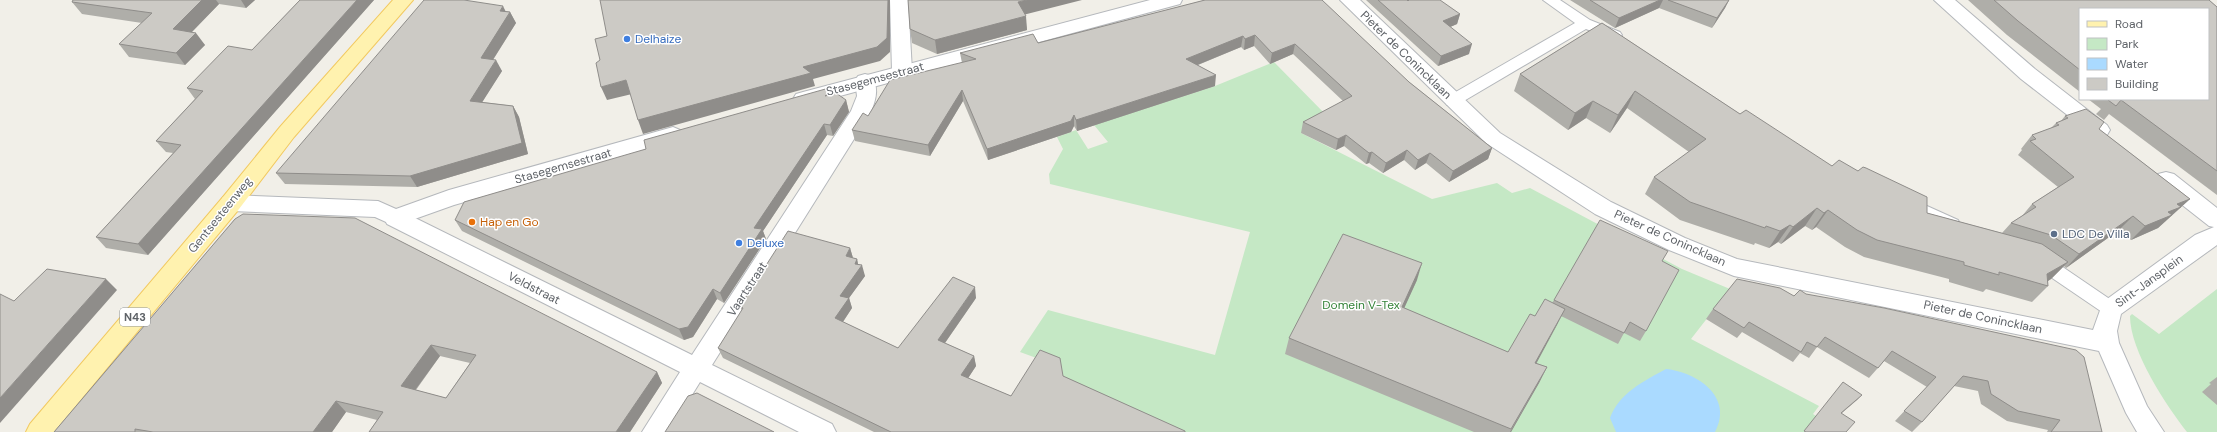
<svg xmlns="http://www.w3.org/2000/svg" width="2217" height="432" font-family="'DM Sans',sans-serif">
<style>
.green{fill:#c5e8c5}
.water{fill:#aadaff}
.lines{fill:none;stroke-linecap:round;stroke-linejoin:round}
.service-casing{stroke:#b5b8bc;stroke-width:2}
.minor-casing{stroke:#b5b8bc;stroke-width:2}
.tertiary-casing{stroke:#b5b8bc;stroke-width:2}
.primary-casing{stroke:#f2c960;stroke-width:2}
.service{fill:#fff;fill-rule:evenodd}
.minor{fill:#fff;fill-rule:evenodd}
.tertiary{fill:#fff;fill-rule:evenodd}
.primary{fill:#fff2af;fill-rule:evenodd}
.wall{fill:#afaea9;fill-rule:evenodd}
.shaded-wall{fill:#8f8d8a}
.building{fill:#cccac5;stroke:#8f8d8a;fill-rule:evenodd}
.shop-dot{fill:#3f7fe0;stroke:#fff;stroke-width:1.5}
.food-dot{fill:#e8710a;stroke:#fff;stroke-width:1.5}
.service-dot{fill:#5c6f8a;stroke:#fff;stroke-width:1.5}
.labels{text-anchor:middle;stroke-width:3;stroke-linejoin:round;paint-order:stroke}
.shield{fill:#fff;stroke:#8f9295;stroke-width:1}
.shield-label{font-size:11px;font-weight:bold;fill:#5f6368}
.shop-label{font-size:12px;fill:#366cbe;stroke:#fff;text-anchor:start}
.street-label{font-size:12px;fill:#5f6368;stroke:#fff}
.food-label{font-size:12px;fill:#c56008;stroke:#fff;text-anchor:start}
.service-label{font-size:12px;fill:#4e5e75;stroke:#fff;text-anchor:start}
.park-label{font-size:12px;fill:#348238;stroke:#fff}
</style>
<rect width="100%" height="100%" fill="#f1efe8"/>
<g class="green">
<polygon points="1274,62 1329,118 1301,133 1432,199 1497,183 1512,193 1530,188 1682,269 1730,289 1691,339 1819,406 1813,414 1834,428 1829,432 1165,432 1064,387 1061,367 1020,352 1048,310 1215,355 1250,232 1050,184 1049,174 1063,149 1057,137 1076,130 1088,149 1108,142 1094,125 1215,86"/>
<path d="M2217,289V432H2187C2166,405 2130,351 2130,316L2132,314L2159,334Z"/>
</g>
<path class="water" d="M1666,369C1697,372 1734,397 1715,432H1616L1610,418C1619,393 1644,381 1666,369Z"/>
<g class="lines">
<g class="service-casing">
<g id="service">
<polygon points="1543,0 1560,0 1590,20 1620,32 1622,35 1620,38 1615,40 1586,29 1457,105 1447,105 1445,101 1447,97 1575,23"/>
<polygon points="1907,197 1958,220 1960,224 1958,228 1952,230 1946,228 1901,207 1899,203 1901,199"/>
<polygon points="2039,254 2045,255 2117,304 2120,309 2117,314 2111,316 2105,314 2033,265 2031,260 2033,255"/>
</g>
</g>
<g class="minor-casing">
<g id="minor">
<polygon points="890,0 908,0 912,71 909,76 902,78 895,76 892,71"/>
<polygon points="1340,0 1360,0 1500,133 1611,202 1685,238 1737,259 2093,330 2103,302 2195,235 2214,227 2209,226 2158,186 2155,180 2158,174 2166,172 2174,174 2217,208 2217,245 2121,314 2117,331 2119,343 2147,406 2164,432 2137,432 2126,413 2099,351 1734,276 1669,250 1595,214 1486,143"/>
<polygon points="1934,0 1955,0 2035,69 2107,125 2110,130 2107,135 2100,137 2093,135 2021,79"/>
<path d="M865,74L872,76C879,89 876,99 871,112L712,365L832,424L836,432H799L700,382L669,432H642L680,372L387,224L384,218L387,212L395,210L403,212L692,355L851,111L857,96L855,81L858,76Z"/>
</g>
</g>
<g class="tertiary-casing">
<g id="tertiary">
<polygon points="1150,0 1182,0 1180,4 803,106 796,104 793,99 796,94 803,92"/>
<polygon points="673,127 680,130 683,135 680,140 454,205 395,226 375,217 231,211 223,209 220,203 223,197 231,195 378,201 396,209 449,190"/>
</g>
</g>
<g class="primary-casing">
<polygon id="primary" points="393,0 413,0 294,137 239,209 54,432 26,432 30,424 223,197 280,127"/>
</g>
<use href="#service" class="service"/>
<use href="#minor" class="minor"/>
<use href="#tertiary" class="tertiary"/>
<use href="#primary" class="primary"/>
</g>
<g class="wall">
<polygon points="73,0 255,0 246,8 219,4 192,32 205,45 185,65 129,57 119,44 142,23 82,14 72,2"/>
<polygon points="300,0 374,0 148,255 106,248 96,237 173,153 166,152 156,141 195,99 187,88 252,50"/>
<polygon points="1205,0 1409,82 1492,148 1488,159 1449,182 1426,163 1415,170 1404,160 1383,173 1369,163 1366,164 1344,146 1336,150 1301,133 1303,122 1343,101 1293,54 1270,64 1254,46 1244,50 1241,47 1198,65 1215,86 1077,131 1074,126 1071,132 988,160 963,101 930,156 855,141 852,130 868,116 962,63 960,53 1038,43"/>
<polygon points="1366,0 1407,0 1460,14 1457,24 1450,27 1469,54 1438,66"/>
<polygon points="1570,0 1729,0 1725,8 1712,28 1659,8 1615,28"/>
<polygon points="1968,0 2209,0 2217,7 2217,195 2109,114 2104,120 2096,114 2101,109 2088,99 2208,99 2080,9 2080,92 2007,35"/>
<polygon points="506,11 510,12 516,23 493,60 502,71 482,102 513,106 519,117 528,154 417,187 285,184 276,173"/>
<polygon points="1025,15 1027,30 937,54 912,43 910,29"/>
<polygon points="1602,23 1740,114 1832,166 1858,171 1927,213 2002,233 2011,223 2022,216 2032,204 2058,187 2018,155 2022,150 2021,149 2032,135 2051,128 2056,123 2061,121 2065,116 2099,129 2190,199 2158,228 2131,240 2119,230 2066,268 2064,266 2051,279 2048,281 2048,286 2032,302 1986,289 1983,292 1949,282 1949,279 1864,257 1845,247 1816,227 1812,230 1805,226 1781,244 1778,242 1769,248 1755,243 1754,245 1680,220 1645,194 1654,177 1689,152 1627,108 1610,133 1586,118 1568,130 1514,91 1520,74"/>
<polygon points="832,90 833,94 846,100 849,112 833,136 827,135 763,231 766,239 724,303 717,299 693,337 684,340 462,231 455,220 646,149"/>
<path d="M235,219L657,372L662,383L630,432H369L377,420L346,412L332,432H54ZM440,356L470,363L446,398L416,390Z"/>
<polygon points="850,248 853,258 857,259 858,264 865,276 849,298 852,308 843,322 898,348 976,298 945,343 974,356 976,366 968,378 1011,396 1063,376 1185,432 874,432 723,358 718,348 742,311 740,306"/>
<polygon points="1662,261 1646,331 1640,341 1624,333 1618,344 1561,316 1536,363 1547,367 1539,383 1511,432 1474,432 1285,354 1289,338 1417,280 1404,308 1508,352 1552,303 1554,300"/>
<polygon points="1806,294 2102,432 2047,432 2048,430 2007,421 1981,404 1978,391 1954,386 1922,422 1912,432 1895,421 1927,387 1884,361 1869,378 1817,347 1809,358 1800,353 1793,362 1742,332 1737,338 1706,319 1713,309 1794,296"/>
<polygon points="2217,377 2217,405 2202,392 2211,384 2209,383"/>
</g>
<g class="shaded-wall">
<polygon points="202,0 216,0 219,4 182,42 173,29"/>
<polygon points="241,0 255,0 246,8"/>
<polygon points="357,0 374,0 148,255 138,244"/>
<polygon points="888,0 890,0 890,52 880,61 813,79 815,86 643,134 638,120 803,67"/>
<polygon points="1027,0 1082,0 1019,16 1018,2"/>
<polygon points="1660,0 1663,0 1659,8 1615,28 1619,18"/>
<polygon points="1729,0 1725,8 1712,28 1717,18"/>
<polygon points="503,6 508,16 510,12 516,23 487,69 481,58 500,11"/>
<polygon points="1460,14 1457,24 1441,31 1443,21"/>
<polygon points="1026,16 1027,30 937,54 935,40"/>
<polygon points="196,33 205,45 185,65 176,53"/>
<polygon points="1255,35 1254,46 1244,50 1245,39"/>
<polygon points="1243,36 1241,47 1185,70 1186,59"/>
<polygon points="1295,44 1293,54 1270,64 1272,53"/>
<polygon points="1472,44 1469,54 1438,66 1441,56"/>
<polygon points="496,60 502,71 476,112 470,101"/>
<polygon points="1216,75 1215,86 1077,131 1076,120"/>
<polygon points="626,80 632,94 607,100 601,87"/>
<polygon points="832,90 834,101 825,96"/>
<polygon points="962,90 963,101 930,156 928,145"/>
<polygon points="1635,91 1627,108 1610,133 1618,115"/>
<polygon points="846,100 849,112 833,136 830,125"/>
<polygon points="1593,101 1586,118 1568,130 1575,113"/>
<polygon points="513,106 519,117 528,154 417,187 410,176"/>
<polygon points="1074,115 1074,126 1071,132 988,160 987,149"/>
<polygon points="824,124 827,135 763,231 766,239 724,303 720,293 754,228"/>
<polygon points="1346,135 1344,146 1336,150 1338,139"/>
<polygon points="1492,148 1488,159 1449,182 1453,171"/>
<polygon points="1407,150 1404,160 1383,173 1386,163"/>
<polygon points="1372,152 1369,163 1366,164 1369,153"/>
<polygon points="1430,153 1426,163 1415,170 1418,160"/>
<polygon points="2190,199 2158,228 2131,240 2145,226 2177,204"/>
<polygon points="1817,208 1805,226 1781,244 1793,227"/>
<polygon points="1828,210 1816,227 1812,230 1824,213"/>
<polygon points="2133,216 2119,230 2066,268 2079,254"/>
<polygon points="1790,225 1778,242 1769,248 1780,231"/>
<polygon points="850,248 853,258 846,256"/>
<polygon points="857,259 859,269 862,265 865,276 849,298 852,308 838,329 835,318 840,296"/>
<polygon points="2068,262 2051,279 2043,284 2047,274"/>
<polygon points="1422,263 1417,280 1397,324 1402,307"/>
<polygon points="106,279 117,290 0,423 0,398"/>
<polygon points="975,287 976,298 940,350 938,340"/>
<polygon points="713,289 717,299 693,337 684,340 679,329"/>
<polygon points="1565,309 1557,325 1528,379 1535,363"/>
<polygon points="431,345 440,356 410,397 401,386"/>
<polygon points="974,356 976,366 963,386 961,375"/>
<polygon points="1547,367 1539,383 1511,432 1510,432"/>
<polygon points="657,372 662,383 630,432 616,432"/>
<polygon points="1862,395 1857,400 1836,418 1841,413"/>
<polygon points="336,401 346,412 332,432 313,432"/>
</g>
<g class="building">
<polygon points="73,0 202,0 173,29 196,33 176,53 119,44 152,13 72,2"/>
<polygon points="300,0 357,0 138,244 96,237 181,145 156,141 203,91 187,88 228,46 252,50"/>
<polygon points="424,0 464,0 503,6 500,11 510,12 481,58 496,60 470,101 513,106 522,143 410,176 276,173"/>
<polygon points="600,0 888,0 887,38 877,47 803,67 811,73 638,120 626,80 601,87 596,63 600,60 595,39 607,36"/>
<polygon points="908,0 1027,0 1018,2 1026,16 935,40 910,29"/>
<polygon points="1205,0 1322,0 1409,82 1492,148 1453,171 1430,153 1418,160 1407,150 1386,163 1372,152 1369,153 1346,135 1338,139 1303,122 1352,96 1295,44 1272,53 1255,35 1245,39 1243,36 1186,59 1216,75 1076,120 1074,115 1071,121 987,149 962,90 928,145 852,130 863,113 868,116 890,80 976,59 960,53 1033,34 1038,43"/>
<polygon points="1378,0 1407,0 1408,1 1409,0 1440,0 1460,14 1443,21 1472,44 1441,56"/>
<polygon points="1590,0 1660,0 1619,18"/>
<polygon points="1668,0 1729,0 1717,18"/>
<polygon points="1994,0 2209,0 2217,7 2217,171 2121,100 2116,106 2108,100 2112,99 2208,99 2208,9 2080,9 2080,70 2018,21"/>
<polygon points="1602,23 1740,114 1746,110 1832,166 1839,160 1858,171 1863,167 1866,168 1927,197 1927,213 2042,244 2068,262 2047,274 2048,286 1999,272 1999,275 1964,265 1964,262 1877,240 1857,230 1828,210 1824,213 1817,208 1793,227 1790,225 1780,231 1766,226 1765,228 1690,202 1654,177 1706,139 1635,91 1618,115 1593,101 1575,113 1520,74"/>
<polygon points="829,88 832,90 825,96 836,93 846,100 830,125 824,124 754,228 762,229 720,293 713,289 688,327 679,329 455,220 464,202 646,149 644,140"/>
<polygon points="2086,109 2104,122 2099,129 2190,199 2177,204 2181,207 2168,212 2172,215 2145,226 2133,216 2079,254 2051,235 2011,223 2036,207 2032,204 2074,177 2030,141 2036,139 2032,135 2059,125 2056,123 2068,118 2065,116"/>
<path d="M243,214L355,218L657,372L616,432H369L383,412L336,401L313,432H153L135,429V432H54L235,219ZM431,345L476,355L446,398L401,386Z"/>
<polygon points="1600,220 1668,251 1662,261 1679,270 1646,331 1630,322 1624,333 1554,300"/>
<polygon points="788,231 850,248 846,256 857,259 855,264 862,265 840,296 849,298 835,318 898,348 953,277 975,287 938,340 974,356 961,375 1011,396 1040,350 1060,358 1063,376 1185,431 1185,432 891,432 718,348 743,308 740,306"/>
<polygon points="1343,234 1422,263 1402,307 1508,352 1530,314 1535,316 1545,299 1565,309 1535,363 1547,367 1511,429 1289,338"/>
<polygon points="47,269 106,279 0,398 0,294 14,301"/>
<polygon points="1737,279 1780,288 1794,296 1800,290 1806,294 1884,308 2076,350 2084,357 2102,432 2051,432 2060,420 2018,411 1991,394 1988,381 1963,376 1922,422 1904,411 1936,377 1892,351 1878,368 1825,337 1817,347 1807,342 1801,352 1749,322 1744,328 1713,309"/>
<polygon points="1843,382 1862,395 1841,413 1855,422 1846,432 1806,432 1804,431"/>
<polygon points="697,393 774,432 665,432 688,396"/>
</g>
<g class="shop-dot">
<circle cx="627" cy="39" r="4"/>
<circle cx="739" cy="243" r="4"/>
</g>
<circle class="food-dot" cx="472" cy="222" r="4"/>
<circle class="service-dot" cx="2054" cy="234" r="4"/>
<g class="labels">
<rect class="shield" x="120" y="308" width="30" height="18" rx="3"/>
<g class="shield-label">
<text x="135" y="321">N43</text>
</g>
<g class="shop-label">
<text x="635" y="43">Delhaize</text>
<text x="747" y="247">Deluxe</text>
</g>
<g class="street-label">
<text transform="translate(1406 55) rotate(44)" y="4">Pieter de Conincklaan</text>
<text transform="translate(875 79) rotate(-15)" y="4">Stasegemsestraat</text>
<text transform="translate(563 166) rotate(-16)" y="4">Stasegemsestraat</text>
<text transform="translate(220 215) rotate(-51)" y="4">Gentsesteenweg</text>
<text transform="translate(1670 238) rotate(24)" y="4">Pieter de Conincklaan</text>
<text transform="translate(2149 281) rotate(-36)" y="4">Sint-Jansplein</text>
<text transform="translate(534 288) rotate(27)" y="4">Veldstraat</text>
<text transform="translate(747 289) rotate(-57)" y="4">Vaartstraat</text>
<text transform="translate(1983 317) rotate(12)" y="4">Pieter de Conincklaan</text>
</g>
<g class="food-label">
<text x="480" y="226">Hap en Go</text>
</g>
<g class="service-label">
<text x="2062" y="238">LDC De Villa</text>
</g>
<g class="park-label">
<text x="1361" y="309">Domein V-Tex</text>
</g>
</g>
<rect x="2079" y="8" width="130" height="92" fill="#ffffff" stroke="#bfc1c3"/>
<rect x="2087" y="21" width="20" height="6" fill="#fff2af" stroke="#bfc1c3"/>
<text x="2115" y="28" font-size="12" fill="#5f6368">Road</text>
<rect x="2087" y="38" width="20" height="12" fill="#c5e8c5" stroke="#bfc1c3"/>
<text x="2115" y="48" font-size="12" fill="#5f6368">Park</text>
<rect x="2087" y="58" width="20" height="12" fill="#aadaff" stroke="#bfc1c3"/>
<text x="2115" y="68" font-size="12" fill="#5f6368">Water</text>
<rect x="2087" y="78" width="20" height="12" fill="#cccac5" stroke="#bfc1c3"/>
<text x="2115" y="88" font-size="12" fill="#5f6368">Building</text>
</svg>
